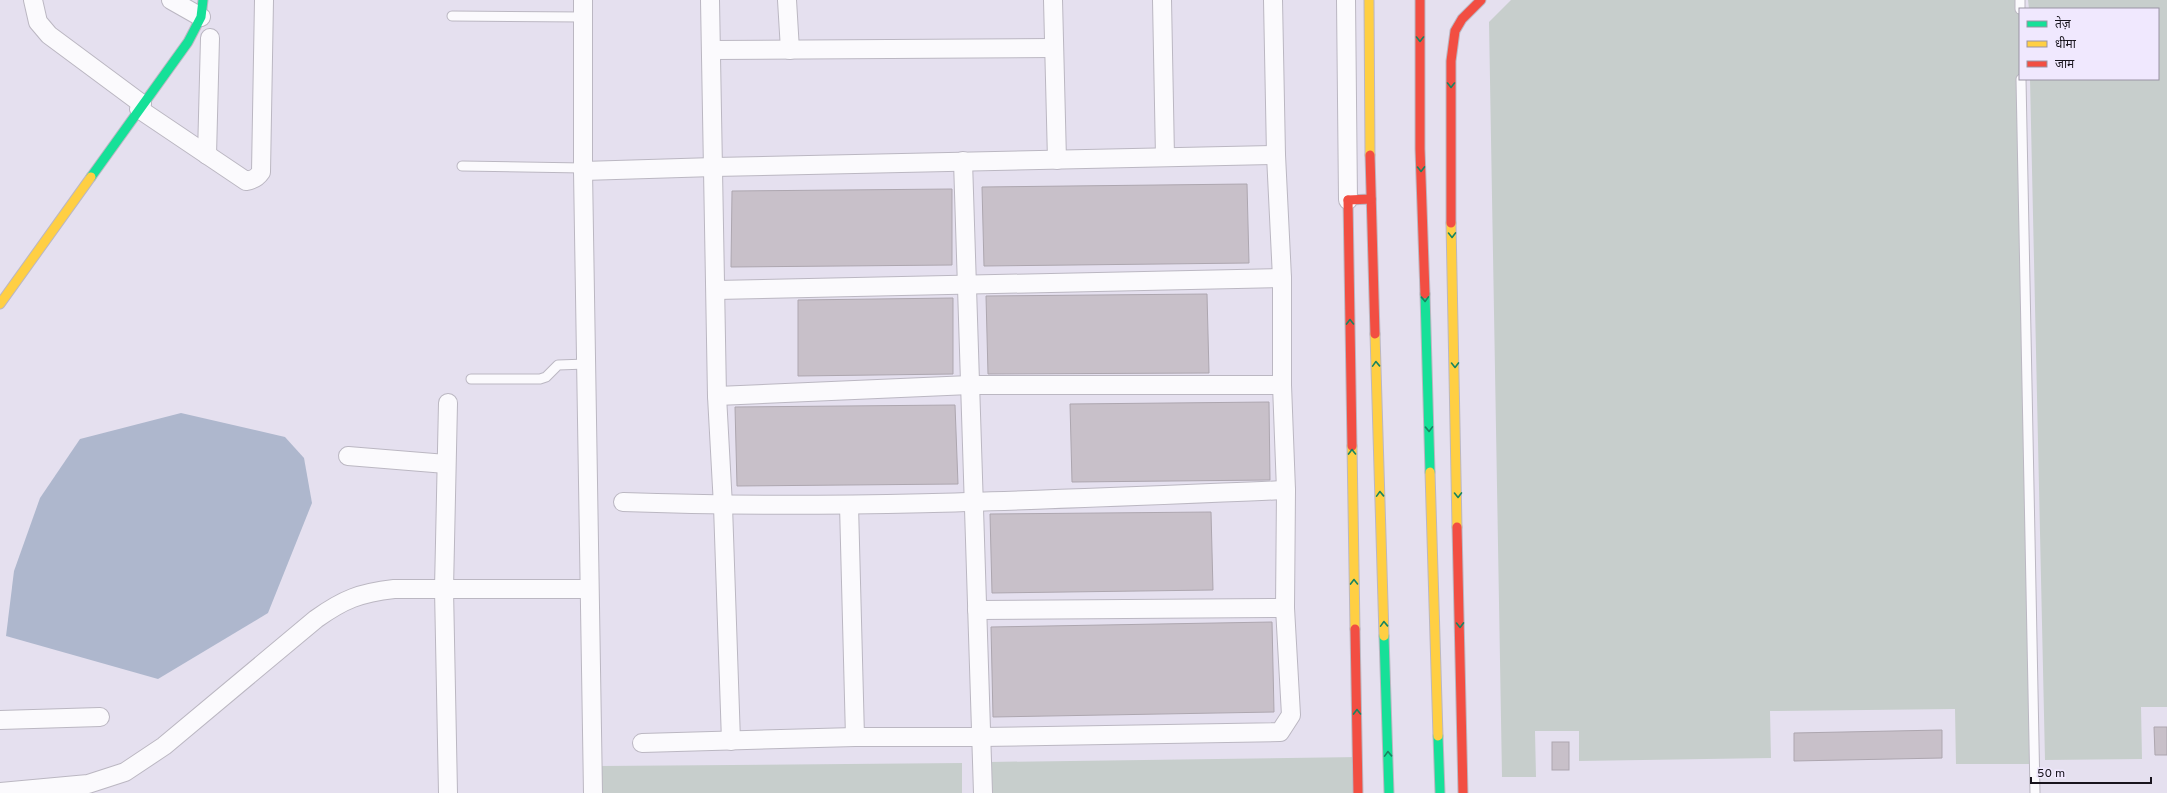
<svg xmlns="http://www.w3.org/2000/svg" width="2167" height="793" font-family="Overpass,'Noto Sans Devanagari',sans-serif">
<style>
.green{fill:#c7cecc}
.water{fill:#aeb7cd}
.building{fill:#c8c0c9;stroke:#ada6af}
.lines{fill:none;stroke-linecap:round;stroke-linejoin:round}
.lane-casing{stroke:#bbb7c2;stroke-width:11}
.street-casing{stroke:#bbb7c2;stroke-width:20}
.fast-casing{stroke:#bbb7c2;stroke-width:11}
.slow-casing{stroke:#bbb7c2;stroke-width:11}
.jam-casing{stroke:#bbb7c2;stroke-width:11}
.lane{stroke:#fbfafd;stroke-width:9}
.street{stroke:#fbfafd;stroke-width:18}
.fast{stroke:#16e098;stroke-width:9}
.slow{stroke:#ffcf43;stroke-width:9}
.jam{stroke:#f24e42;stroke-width:9}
.oneway{stroke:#178461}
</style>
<rect width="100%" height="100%" fill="#e5e0ef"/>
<g class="green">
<polygon points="1511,0 2023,0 2020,9 2020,79 2035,764 1956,764 1955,709 1770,711 1771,758 1579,761 1579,731 1535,731 1536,777 1502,777 1489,22"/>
<polygon points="2028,0 2167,0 2167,707 2141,707 2142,759 2045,760 2030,79 2158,79 2158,9 2029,9"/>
<polygon points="1360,757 1360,793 990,793 989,762"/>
<polygon points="962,763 962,793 601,793 601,766"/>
</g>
<polygon class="water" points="181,413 285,437 304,458 312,503 268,613 158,679 6,636 14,571 40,498 80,439"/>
<g class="building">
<polygon points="1247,184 1249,263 984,266 982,187"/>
<polygon points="952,189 952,265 731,267 732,191"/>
<polygon points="1207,294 1209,373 988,374 986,296"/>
<polygon points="953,298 953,374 798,376 798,300"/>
<polygon points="1269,402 1270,480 1072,482 1070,404"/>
<polygon points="955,405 958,484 737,486 735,407"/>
<polygon points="1211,512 1213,590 992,593 990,514"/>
<polygon points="1272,622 1274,712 993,717 991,627"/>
<polygon points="2154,727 2167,727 2167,755 2155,755"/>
<polygon points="1942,730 1942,758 1794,761 1794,733"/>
<rect x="1552" y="742" width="17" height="28"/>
</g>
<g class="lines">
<g class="lane-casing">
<g id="lane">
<polyline points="2020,0 2020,9"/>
<polyline points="452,16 583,17"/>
<polyline points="2021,79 2035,793"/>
<polyline points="462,166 583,168"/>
<polyline points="471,379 540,379 546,377 558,365 586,364"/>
</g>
</g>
<g class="street-casing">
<g id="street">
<polyline points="33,0 38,22 49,35 142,104"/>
<polyline points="171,0 201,17"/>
<polyline points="583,0 583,171 593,793"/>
<polyline points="710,0 717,396 723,506 731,741"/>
<polyline points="787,0 790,50"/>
<polyline points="1053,0 1057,160"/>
<polyline points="1162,0 1165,157"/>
<polyline points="1346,0 1348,200"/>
<polyline points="711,50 1054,48"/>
<path d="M139,109L246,181C253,180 257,178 261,172L264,0"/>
<polyline points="207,155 210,38"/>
<polyline points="963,161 983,793"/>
<polyline points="583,171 714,167 1276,155"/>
<polyline points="716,290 1282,278"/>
<polyline points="717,396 970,385 1282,385"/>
<polyline points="448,403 444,589 448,793"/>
<polyline points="348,456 446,464"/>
<path d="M623,502C844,510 1065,499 1286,490"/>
<polyline points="849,505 855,737"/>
<polyline points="977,610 1285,608"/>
<polyline points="0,720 100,717"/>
<polyline points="642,743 855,737 981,737 1280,732 1291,715 1285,608 1286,490 1282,385 1282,278 1276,155 1273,0"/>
<path d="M0,792L88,784L125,772L164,746L316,619C344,599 360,593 394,589H589"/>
</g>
</g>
<g class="fast-casing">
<g id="fast">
<polyline points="91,177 188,42 201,17 203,0"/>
<polyline points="1425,294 1430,472"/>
<polyline points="1384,636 1389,793"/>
<polyline points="1438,736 1440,793"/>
</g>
</g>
<g class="slow-casing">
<g id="slow">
<polyline points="1369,0 1370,155"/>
<polyline points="1451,223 1457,527"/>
<polyline points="0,304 91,177"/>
<polyline points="1375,334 1384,636"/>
<polyline points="1352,446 1355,629"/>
<polyline points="1430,472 1438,736"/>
</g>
</g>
<g class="jam-casing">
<g id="jam">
<polyline points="1420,0 1420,149 1425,294"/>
<polyline points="1370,155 1375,334"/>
<polyline points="1348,200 1352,446"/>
<polyline points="1348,200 1371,199"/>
<polyline points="1451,223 1451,61 1455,31 1462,19 1481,0"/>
<polyline points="1457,527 1463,793"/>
<polyline points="1355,629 1358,793"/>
</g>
</g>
<use href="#lane" class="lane"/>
<use href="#street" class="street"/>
<use href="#fast" class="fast"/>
<use href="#slow" class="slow"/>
<use href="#jam" class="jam"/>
</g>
<defs><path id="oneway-chevron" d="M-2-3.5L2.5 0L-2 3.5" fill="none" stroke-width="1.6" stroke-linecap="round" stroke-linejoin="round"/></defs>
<g class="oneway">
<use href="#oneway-chevron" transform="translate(1420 39) rotate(90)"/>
<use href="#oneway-chevron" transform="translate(1451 85) rotate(90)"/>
<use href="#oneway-chevron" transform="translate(1421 169) rotate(89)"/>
<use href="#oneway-chevron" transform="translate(1452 235) rotate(89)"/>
<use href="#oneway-chevron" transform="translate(1425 299) rotate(88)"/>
<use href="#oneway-chevron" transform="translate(1350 322) rotate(-91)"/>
<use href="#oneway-chevron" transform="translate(1376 364) rotate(-92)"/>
<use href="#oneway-chevron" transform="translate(1455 365) rotate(89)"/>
<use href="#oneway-chevron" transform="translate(1429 429) rotate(88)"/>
<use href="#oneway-chevron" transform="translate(1352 452) rotate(-91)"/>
<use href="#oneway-chevron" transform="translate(1380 494) rotate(-92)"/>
<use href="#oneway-chevron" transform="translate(1458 495) rotate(89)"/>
<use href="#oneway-chevron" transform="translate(1354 582) rotate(-91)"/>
<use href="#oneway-chevron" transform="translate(1384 624) rotate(-92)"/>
<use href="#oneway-chevron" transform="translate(1460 625) rotate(89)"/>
<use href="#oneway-chevron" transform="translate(1357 712) rotate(-91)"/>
<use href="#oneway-chevron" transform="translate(1388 754) rotate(-92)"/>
</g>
<rect x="2019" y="8" width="140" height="72" fill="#f0e8fe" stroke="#9a93a4"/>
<rect x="2027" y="21" width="20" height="6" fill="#16e098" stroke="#9a93a4"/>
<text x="2055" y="28" font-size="12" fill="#18141d">तेज़</text>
<rect x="2027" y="41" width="20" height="6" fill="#ffcf43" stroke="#9a93a4"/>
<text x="2055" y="48" font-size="12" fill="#18141d">धीमा</text>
<rect x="2027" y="61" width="20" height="6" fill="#f24e42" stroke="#9a93a4"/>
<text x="2055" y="68" font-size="12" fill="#18141d">जाम</text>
<path d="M2031 777v6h120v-6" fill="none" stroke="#18141d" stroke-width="2"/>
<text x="2037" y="777" font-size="12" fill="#18141d" stroke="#f0e8fe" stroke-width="3" paint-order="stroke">50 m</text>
</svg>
